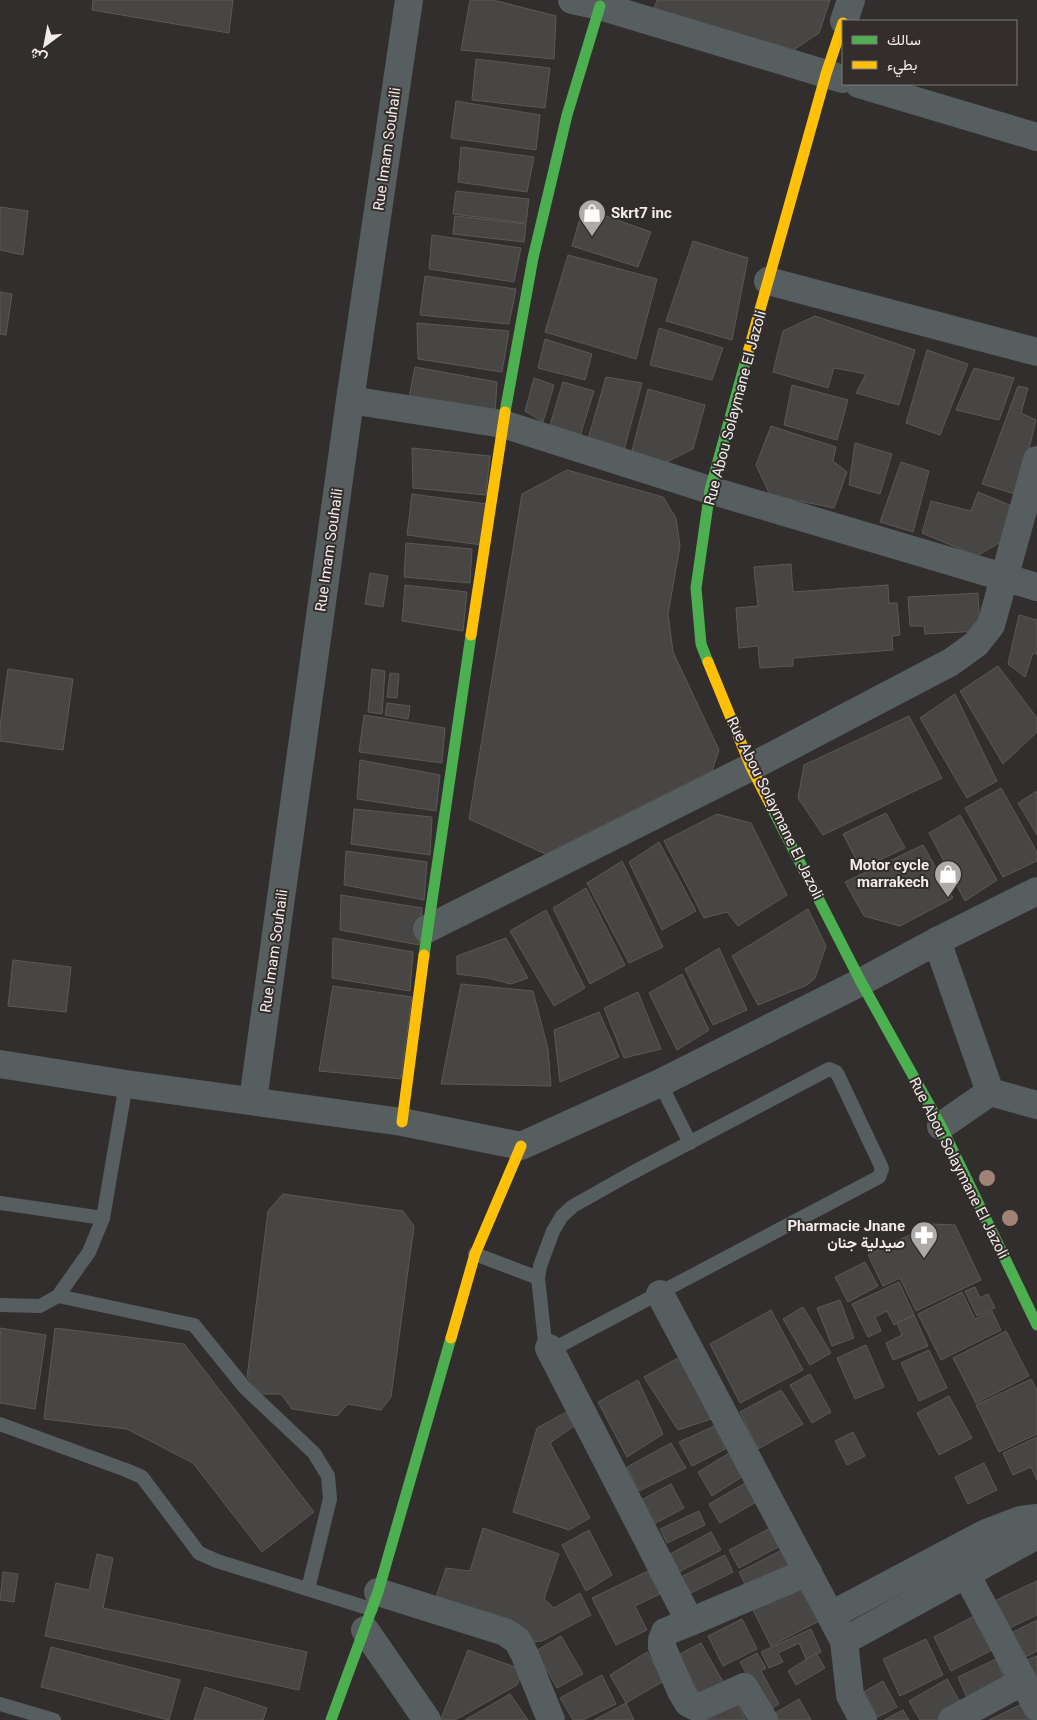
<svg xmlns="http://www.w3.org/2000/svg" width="1037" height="1720" font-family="Roboto,Vazirmatn,sans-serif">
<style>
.building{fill:#484645;stroke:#5b5857}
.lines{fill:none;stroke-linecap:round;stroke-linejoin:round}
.lane{stroke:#575e5f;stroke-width:14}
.street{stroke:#575e5f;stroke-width:28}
.fast{stroke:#4caf50;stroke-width:11}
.slow{stroke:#ffc107;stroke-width:11}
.tree{fill:#a08277}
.labels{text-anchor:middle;stroke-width:4;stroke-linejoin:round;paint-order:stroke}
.street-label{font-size:15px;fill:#f1eceb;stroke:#332d2b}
.poi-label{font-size:15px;font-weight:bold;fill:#f1eceb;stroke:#332d2b;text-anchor:end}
</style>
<rect width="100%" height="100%" fill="#312e2d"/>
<g class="building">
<polygon points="93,0 233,0 229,33 92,10"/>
<polygon points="470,0 493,0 556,16 554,59 461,50"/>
<polygon points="657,0 830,0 819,33 792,51 653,11"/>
<polygon points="476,59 550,68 545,108 472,100"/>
<polygon points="456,101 540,115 536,150 451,138"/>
<polygon points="461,147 534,157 527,192 458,182"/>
<polygon points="456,191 529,199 526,223 453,214"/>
<polygon points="0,207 28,211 23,255 0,250"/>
<polygon points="583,208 651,232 638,267 572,246"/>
<polygon points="455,216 526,224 524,242 453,234"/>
<polygon points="432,235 521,248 514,282 429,269"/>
<polygon points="693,241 748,258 732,340 666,321"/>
<polygon points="568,255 657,279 636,359 545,332"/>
<polygon points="425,276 516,289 509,324 420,315"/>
<polygon points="0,292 12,294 6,335 0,334"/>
<polygon points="815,316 915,350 899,405 856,393 866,374 834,368 828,388 773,372 783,331"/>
<polygon points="417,323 509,331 502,372 418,359"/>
<polygon points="659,328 723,348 712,380 650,365"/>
<polygon points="545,339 592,354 585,380 538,368"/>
<polygon points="927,350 968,364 940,435 906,423"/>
<polygon points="415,367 497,382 495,415 408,403"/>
<polygon points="974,368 1014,378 999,420 956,410"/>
<polygon points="606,377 642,383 624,450 588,439"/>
<polygon points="534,378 554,385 543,422 525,411"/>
<polygon points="563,382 594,391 580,436 550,425"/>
<polygon points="792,385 848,400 837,440 784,425"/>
<polygon points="1018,386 1028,388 1021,413 1036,420 1018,495 982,484"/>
<polygon points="648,389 705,405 693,449 665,463 632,451"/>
<polygon points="771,426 836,447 833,461 847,472 834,508 770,495 756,465"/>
<polygon points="855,443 892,454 880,494 849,485"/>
<polygon points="412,448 490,456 486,495 413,488"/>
<polygon points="901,462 929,471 913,532 880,522"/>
<polygon points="567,470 663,497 676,518 680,546 668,614 673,652 719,750 710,777 554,858 469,819 522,494"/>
<polygon points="978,492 1012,506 1004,540 977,556 922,533 931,501 971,511"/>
<polygon points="412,494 487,504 482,545 407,535"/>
<polygon points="406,543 472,549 470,583 404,577"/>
<polygon points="791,564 793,592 888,585 889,603 897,603 900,635 892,636 893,650 793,658 793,666 760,668 758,646 739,648 736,608 758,606 754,567"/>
<polygon points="370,573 388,576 383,607 365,604"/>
<polygon points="405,585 467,592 463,631 402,621"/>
<polygon points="978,593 980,631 925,634 924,626 910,626 908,597"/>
<polygon points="1019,615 1037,620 1037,654 1033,653 1025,677 1008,664"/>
<polygon points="998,666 1037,718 1037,732 1003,764 960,691"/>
<polygon points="8,669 73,679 63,750 0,741 0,726"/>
<polygon points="372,669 385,671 382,714 368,712"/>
<polygon points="390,673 399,674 397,698 387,697"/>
<polygon points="955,694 997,781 967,798 920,718"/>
<polygon points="387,703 410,706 408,719 385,715"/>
<polygon points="364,715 445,728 442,763 359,752"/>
<polygon points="909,716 942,778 823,835 798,798 804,765"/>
<polygon points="360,760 440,775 436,811 357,799"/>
<polygon points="1001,788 1037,852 1037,861 1003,877 965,808"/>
<polygon points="1037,791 1037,835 1018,803"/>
<polygon points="354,809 432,817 430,855 351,844"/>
<polygon points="886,813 905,848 861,869 843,834"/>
<polygon points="717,814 751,823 787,895 738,926 727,912 704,918 664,841"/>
<polygon points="960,815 997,880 965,901 929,833"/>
<polygon points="659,842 696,911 662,930 629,862"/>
<polygon points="923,845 953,898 900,926 864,916 845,882"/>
<polygon points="346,851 427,862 424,900 344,885"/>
<polygon points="622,861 663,947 629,963 587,883"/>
<polygon points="586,888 625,965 590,984 553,908"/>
<polygon points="341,895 422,908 419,945 340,930"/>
<polygon points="808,909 826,946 815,978 807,985 758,1005 732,956"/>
<polygon points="546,910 585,988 554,1006 510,931"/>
<polygon points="333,938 413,952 410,991 332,978"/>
<polygon points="506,938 528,978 511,984 488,978 457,974 457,956"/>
<polygon points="719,948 747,1010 713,1025 685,969"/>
<polygon points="13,960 71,967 66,1012 8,1006"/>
<polygon points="682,974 709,1030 677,1050 649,993"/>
<polygon points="461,984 533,991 548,1049 551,1086 441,1084"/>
<polygon points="333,986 412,997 401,1079 319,1071"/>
<polygon points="638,992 661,1049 624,1058 604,1008"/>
<polygon points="599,1012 619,1057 560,1082 554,1030"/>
<polygon points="283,1194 403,1211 414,1226 391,1397 381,1410 348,1404 337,1416 292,1409 281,1394 259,1394 247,1377 268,1211"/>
<polygon points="932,1224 955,1225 981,1280 916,1311 900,1278 883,1286 868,1255"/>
<polygon points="865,1262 878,1286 848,1302 835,1277"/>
<polygon points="899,1282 914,1315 894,1325 887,1311 875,1317 881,1331 868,1337 852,1304"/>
<polygon points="975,1287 980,1298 988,1294 995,1308 977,1316 965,1291"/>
<polygon points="962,1292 975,1319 992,1311 1001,1330 941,1360 918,1314"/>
<polygon points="840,1300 854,1338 832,1346 817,1308"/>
<polygon points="803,1307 831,1353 810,1365 783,1319"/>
<polygon points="771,1310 803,1370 740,1403 710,1344"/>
<polygon points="914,1315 928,1346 893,1360 886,1343 902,1335 897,1323"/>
<polygon points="0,1328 46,1335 35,1409 0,1403"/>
<polygon points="55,1328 184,1344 314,1512 262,1552 193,1463 127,1429 44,1419"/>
<polygon points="1006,1331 1029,1376 976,1403 953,1358"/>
<polygon points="866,1345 884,1387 855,1399 837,1358"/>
<polygon points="929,1350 947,1388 919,1401 901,1363"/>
<polygon points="685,1354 720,1416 678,1430 644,1377"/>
<polygon points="810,1374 831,1412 812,1423 790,1385"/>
<polygon points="1031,1379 1037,1390 1037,1434 999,1452 976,1405"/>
<polygon points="638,1380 663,1434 627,1457 598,1402"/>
<polygon points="781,1390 803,1424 758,1449 740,1412"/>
<polygon points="949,1396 972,1438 939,1455 917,1413"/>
<polygon points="570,1410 581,1421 550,1443 590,1518 569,1530 513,1512 537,1428"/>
<polygon points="719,1424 733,1445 692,1466 679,1442"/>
<polygon points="853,1432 865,1456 847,1465 835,1441"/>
<polygon points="1037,1437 1037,1480 1031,1467 1013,1475 1003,1453"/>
<polygon points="671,1443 686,1468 639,1491 627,1467"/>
<polygon points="731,1452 745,1475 712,1496 698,1472"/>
<polygon points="984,1463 997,1490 968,1504 955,1477"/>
<polygon points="747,1482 758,1501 720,1523 709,1504"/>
<polygon points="671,1484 684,1508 654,1524 641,1500"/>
<polygon points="699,1511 705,1525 667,1543 660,1529"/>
<polygon points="483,1528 559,1554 544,1599 554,1608 580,1593 591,1615 542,1641 532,1642 434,1603 446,1568 470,1571"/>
<polygon points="770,1528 780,1546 739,1568 729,1550"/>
<polygon points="589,1530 612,1575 586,1591 562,1545"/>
<polygon points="711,1532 721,1550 679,1572 670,1554"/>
<polygon points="782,1550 792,1570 749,1592 739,1572"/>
<polygon points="97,1554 113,1558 103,1608 307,1652 299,1690 45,1636 56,1583 89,1590"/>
<polygon points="725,1555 733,1572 689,1594 681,1577"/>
<polygon points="648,1571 660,1594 635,1606 647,1630 616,1645 592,1598"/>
<polygon points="3,1572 18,1574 14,1602 0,1600"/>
<polygon points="1037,1581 1037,1615 1005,1630 992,1602"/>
<polygon points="801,1583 821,1620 771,1646 752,1608"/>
<polygon points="978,1614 996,1648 951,1671 934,1637"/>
<polygon points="742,1619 757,1649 723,1666 708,1636"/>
<polygon points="1037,1620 1037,1651 1023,1658 1011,1633"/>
<polygon points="811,1629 821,1652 806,1659 799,1643 778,1653 783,1662 769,1668 761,1652"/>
<polygon points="561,1636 583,1674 557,1688 536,1651"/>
<polygon points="926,1639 943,1675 900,1696 883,1659"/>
<polygon points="701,1643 726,1687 703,1700 678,1655"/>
<polygon points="51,1647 180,1680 169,1720 41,1687"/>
<polygon points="468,1650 523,1670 517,1685 455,1720 443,1720 441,1719"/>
<polygon points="647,1652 664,1681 626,1703 610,1675"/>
<polygon points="757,1653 766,1668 761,1671 779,1704 767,1711 740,1662"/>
<polygon points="816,1653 825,1668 796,1685 788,1671"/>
<polygon points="1037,1656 1037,1680 1026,1660"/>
<polygon points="996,1659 1007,1684 968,1700 958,1677"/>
<polygon points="602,1675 616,1704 583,1720 573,1720 560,1698"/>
<polygon points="947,1679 964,1709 945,1720 920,1720 909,1701"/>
<polygon points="883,1681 897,1707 874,1719 860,1694"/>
<polygon points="205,1687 267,1708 263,1720 194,1720"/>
<polygon points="510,1694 528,1720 465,1720"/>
<polygon points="799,1699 811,1720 779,1720 775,1713"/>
<polygon points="736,1702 746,1720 704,1720"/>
<polygon points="1026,1702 1035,1720 989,1720"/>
<polygon points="626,1703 634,1720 594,1720"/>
<polygon points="903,1710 909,1720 884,1720"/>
</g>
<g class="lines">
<g class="lane">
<polygon points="829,1069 836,1072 838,1075 881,1166 882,1169 879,1177 559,1346 555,1348 549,1348 545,1342 538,1278 540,1266 553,1231 562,1216 573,1206 630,1174"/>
<polyline points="660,1083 690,1143"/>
<polyline points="0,1203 103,1218"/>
<polyline points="475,1254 538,1278"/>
<polyline points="58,1296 194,1325 245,1388 314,1453 328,1476 330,1499 308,1589"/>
<polyline points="0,1305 40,1306 58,1296 89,1252 103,1218 126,1084"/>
<polyline points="0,1424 126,1470 142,1477 199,1553 217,1561 371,1609"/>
<polyline points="0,1704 54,1720"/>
</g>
<g class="street">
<polyline points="572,0 600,6 843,79"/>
<polyline points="844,21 851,0"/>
<polyline points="859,84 1037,137"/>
<polyline points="768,281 1037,352"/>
<polyline points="350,400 503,424 710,490 1037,587"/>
<polyline points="427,929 751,767 951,662 976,644 991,625 1037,460"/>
<polyline points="937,941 990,1092 1037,1105"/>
<polyline points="0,1064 126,1084 402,1122 521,1146 660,1083 861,982 937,941 1037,891"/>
<polyline points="253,1100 350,400 409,0"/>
<polyline points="941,1126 990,1092"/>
<polyline points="660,1294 844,1641 850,1695 863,1720"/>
<polyline points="549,1348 690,1622 665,1632 662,1640 662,1647 681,1691 688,1703 698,1708 744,1687 764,1720"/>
<polyline points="958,1559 1037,1707"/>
<polyline points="378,1592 505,1632 517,1640 524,1653 551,1720"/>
<polyline points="831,1615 986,1533 1020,1520 1037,1518"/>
<polyline points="690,1622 808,1572"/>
<polyline points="365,1630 427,1720"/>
<polyline points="844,1641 1037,1535"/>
<polyline points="952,1720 1022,1682"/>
</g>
<g class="fast">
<polyline points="505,412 533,258 567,115 600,6"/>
<polyline points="708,662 701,644 696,588 710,490 749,349"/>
<polyline points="771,806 861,982 941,1126 1037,1325"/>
<polyline points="424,955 471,635"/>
<polyline points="331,1720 378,1592 451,1338"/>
</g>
<g class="slow">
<polyline points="749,349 826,74 843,23"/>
<polyline points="471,635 505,412"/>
<polyline points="708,662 751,767 771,806"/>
<polyline points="402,1122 424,955"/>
<polyline points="451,1338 475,1254 521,1146"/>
</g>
</g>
<g class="tree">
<circle cx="987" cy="1178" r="8"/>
<circle cx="1010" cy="1218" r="8"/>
</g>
<defs>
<g id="shop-pin" transform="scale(1.4375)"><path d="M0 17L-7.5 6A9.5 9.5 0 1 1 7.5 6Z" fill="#aeaaa8" stroke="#332d2b"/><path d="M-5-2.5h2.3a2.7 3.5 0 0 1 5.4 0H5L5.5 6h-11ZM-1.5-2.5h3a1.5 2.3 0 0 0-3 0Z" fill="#fff"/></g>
<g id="pharmacy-pin" transform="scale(1.4375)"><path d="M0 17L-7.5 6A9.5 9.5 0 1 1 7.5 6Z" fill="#aeaaa8" stroke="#332d2b"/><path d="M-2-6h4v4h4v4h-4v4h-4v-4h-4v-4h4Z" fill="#fff"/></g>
</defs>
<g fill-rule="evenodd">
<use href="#shop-pin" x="592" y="213"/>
<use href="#shop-pin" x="948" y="874"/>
<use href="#pharmacy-pin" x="924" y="1235"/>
</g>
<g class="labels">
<g class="street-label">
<text transform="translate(387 149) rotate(-82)" y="5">Rue Imam Souhaili</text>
<text transform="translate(735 408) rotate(-75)" y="5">Rue Abou Solaymane El Jazoli</text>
<text transform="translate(329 550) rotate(-82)" y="5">Rue Imam Souhaili</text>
<text transform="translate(775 808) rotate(64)" y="5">Rue Abou Solaymane El Jazoli</text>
<text transform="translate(274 951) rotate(-82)" y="5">Rue Imam Souhaili</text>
<text transform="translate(959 1168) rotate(63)" y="5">Rue Abou Solaymane El Jazoli</text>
</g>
<g class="poi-label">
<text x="611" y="218" text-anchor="start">Skrt7 inc</text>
<text x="929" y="870">Motor cycle<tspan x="929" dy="17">marrakech</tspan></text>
<text x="905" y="1231">Pharmacie Jnane<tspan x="905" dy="17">صيدلية جنان</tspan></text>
</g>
</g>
<rect x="842" y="20" width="175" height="65" fill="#332d2b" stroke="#7f7978"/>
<rect x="852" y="36" width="25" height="8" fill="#4caf50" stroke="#7f7978"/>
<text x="887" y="45" font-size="15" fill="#f1eceb">سالك</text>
<rect x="852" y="61" width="25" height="8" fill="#ffc107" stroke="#7f7978"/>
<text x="887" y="70" font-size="15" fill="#f1eceb">بطيء</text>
<g transform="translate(45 45) rotate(212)" stroke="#332d2b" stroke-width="4" paint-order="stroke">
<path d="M0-4L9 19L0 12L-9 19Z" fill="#f1eceb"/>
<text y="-8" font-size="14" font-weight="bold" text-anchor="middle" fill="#f1eceb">ش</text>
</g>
</svg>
